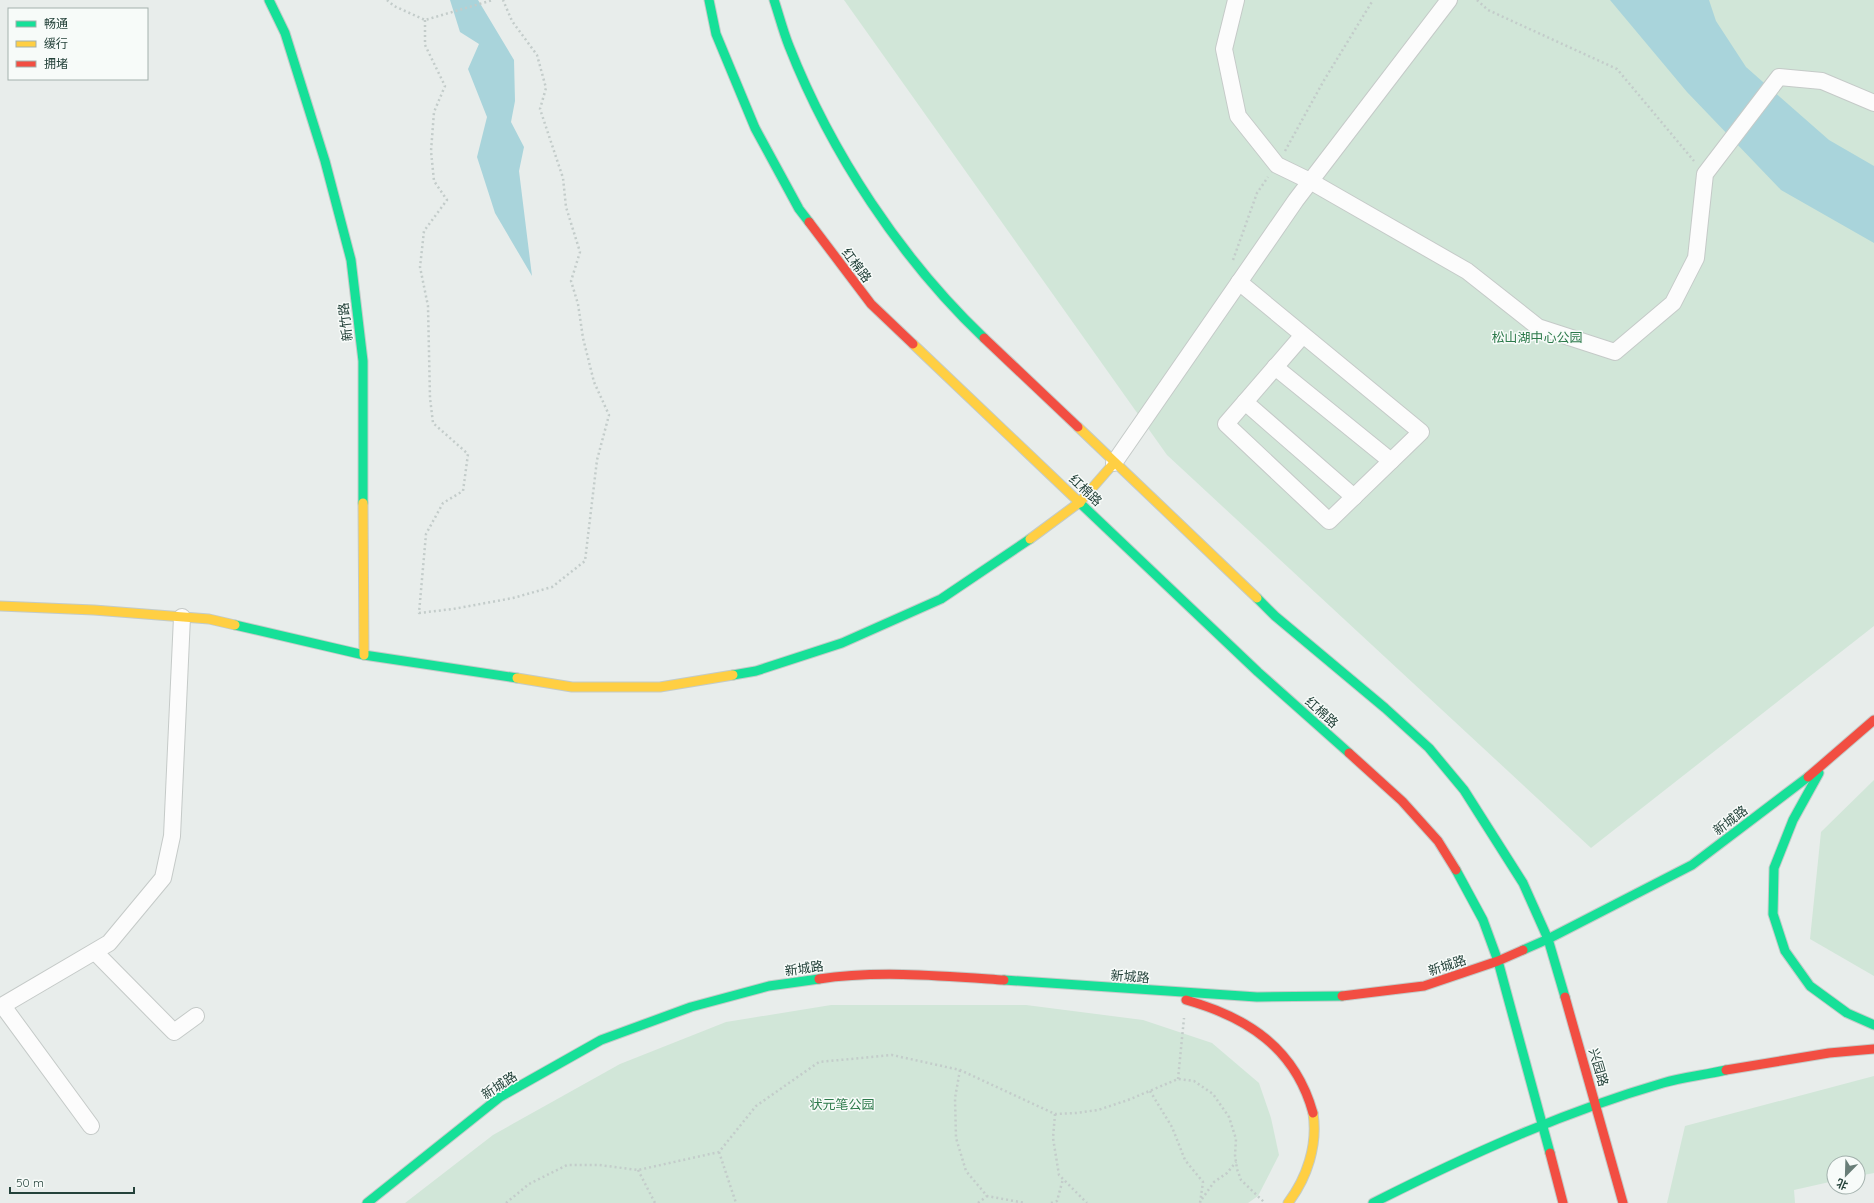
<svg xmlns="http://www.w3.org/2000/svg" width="1874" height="1203" font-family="Quicksand,'Noto Sans SC',sans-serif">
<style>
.green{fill:#d1e6d8}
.water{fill:#a9d4db}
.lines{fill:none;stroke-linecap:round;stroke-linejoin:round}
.street-casing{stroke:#c5cac8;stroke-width:18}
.fast-casing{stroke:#c3cbc8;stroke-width:11}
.slow-casing{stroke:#c3cbc8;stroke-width:11}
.jam-casing{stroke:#c3cbc8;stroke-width:11}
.path{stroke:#c3ccca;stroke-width:2.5;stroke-dasharray:2 3;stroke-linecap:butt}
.street{stroke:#fcfcfc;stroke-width:16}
.fast{stroke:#16e098;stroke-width:9}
.slow{stroke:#ffcf43;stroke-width:9}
.jam{stroke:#f24e42;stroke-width:9}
.labels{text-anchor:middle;stroke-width:3;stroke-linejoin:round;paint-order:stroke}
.street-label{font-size:13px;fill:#24423a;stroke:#f7fbf9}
.park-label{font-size:13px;fill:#2d7a4b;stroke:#f7fbf9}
</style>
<rect width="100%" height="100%" fill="#e8edeb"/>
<g class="green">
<polygon points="844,0 1874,0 1874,626 1591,848 1167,455"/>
<polygon points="1874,780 1874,976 1810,939 1821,832"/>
<polygon points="831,1005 1026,1005 1143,1020 1212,1043 1259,1083 1271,1118 1279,1155 1258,1196 1248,1203 405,1203 493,1135 620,1064 726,1022"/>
<polygon points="1874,1076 1874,1173 1858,1176 1858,1163 1834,1163 1834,1181 1794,1190 1795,1203 1667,1203 1685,1126"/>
</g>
<g class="water">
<polygon points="450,0 478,0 514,60 515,101 511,122 524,147 519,171 532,276 495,213 477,157 487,117 468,69 479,44 460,32"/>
<polygon points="1610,0 1709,0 1716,21 1746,67 1829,140 1874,166 1874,243 1781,190 1687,92"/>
</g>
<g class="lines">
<g class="street-casing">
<g id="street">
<polyline points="1236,0 1224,49 1238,116 1277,165 1310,181 1467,271 1538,327 1615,352 1673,303 1696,258 1705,174 1779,77 1822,81 1874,103"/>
<polyline points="1239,282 1421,432 1329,521 1226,424 1303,335"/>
<polyline points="1275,367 1391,461"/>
<polyline points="1245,402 1354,497"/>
<polyline points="1114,463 1296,200 1449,0"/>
<polyline points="95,952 174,1032 196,1016"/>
<polyline points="3,1006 91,1126"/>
<polyline points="0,1007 109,943 163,878 172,836 182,617"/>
</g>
</g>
<g class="fast-casing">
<g id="fast">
<polyline points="269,0 285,33 325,161 351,260 363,361 363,503"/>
<polyline points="709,0 716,34 755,128 799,209 809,222"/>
<path d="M774,0C779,15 783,31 789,46C831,153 901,259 984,338"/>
<polyline points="1080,503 1258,672 1349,753"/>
<polyline points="1257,598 1275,616 1385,708 1429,748 1464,790 1523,883 1548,939 1565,997"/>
<polyline points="235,625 364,655 517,678"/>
<polyline points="733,675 756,671 842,643 941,599 1030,539"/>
<polyline points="1819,773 1793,820 1774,868 1773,914 1785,951 1810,986 1847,1013 1874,1025"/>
<polyline points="1456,870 1483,920 1498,961 1550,1153"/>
<polyline points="1523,950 1548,939 1692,865 1808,777"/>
<polyline points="1004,980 1257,997 1342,996"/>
<polyline points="367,1203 500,1097 601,1040 691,1007 769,986 819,979"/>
<path d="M1373,1203C1466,1156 1563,1112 1663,1083C1683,1077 1705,1075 1726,1070"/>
</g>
</g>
<g class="slow-casing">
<g id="slow">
<polyline points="913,344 1080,503"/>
<polyline points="1078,427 1257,598"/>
<polyline points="363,503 364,655"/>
<polyline points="1030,539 1080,502 1114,463"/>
<polyline points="0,606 94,610 209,619 235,625"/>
<polyline points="517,678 572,687 660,687 733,675"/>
<path d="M1288,1203C1307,1178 1318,1145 1313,1113"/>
</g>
</g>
<g class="jam-casing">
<g id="jam">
<polyline points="809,222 871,304 913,344"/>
<polyline points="984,338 1078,427"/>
<polyline points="1349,753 1402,801 1438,841 1456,870"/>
<polyline points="1808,777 1874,720"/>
<path d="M819,979C877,970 945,976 1004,980"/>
<polyline points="1342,996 1424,986 1498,961 1523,950"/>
<polyline points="1565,997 1623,1203"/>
<path d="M1186,1000C1247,1017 1295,1048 1313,1113"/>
<polyline points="1726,1070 1829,1053 1874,1049"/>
<polyline points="1550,1153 1563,1203"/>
</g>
</g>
<g class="path">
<polyline points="387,0 394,6 425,20 493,0"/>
<polyline points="1477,0 1488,10 1617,69 1694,161"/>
<polyline points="425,20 425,45 445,86 434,112 431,151 434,181 447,200 424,231 420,267 428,306 430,398 433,423 468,454 463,491 443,503 426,534 419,613 453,609 513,598 552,587 585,561 597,460 609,415 594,382 583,338 578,304 571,281 580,252 566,207 563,178 540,109 546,88 537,55 512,21 503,0"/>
<polyline points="1285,151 1323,82 1373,0"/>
<polyline points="1233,260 1257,193 1268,177"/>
<polyline points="960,1070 955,1098 956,1138 966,1171 987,1196 1025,1203"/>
<polyline points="1178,1079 1184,1018"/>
<polyline points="1150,1091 1172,1127 1185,1160 1203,1182 1200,1203"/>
<polyline points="1055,1114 1053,1138 1059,1175 1087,1203"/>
<polyline points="719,1152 736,1203"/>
<polyline points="638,1170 655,1203"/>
<polyline points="1202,1199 1214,1182 1227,1173 1236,1162"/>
<polyline points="506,1203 529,1184 567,1165 599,1165 638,1170 719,1152 756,1106 819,1062 892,1055 960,1070 1055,1114 1076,1113 1098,1110 1128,1100 1178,1079 1194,1081 1213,1094 1229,1117 1236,1139 1235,1155 1237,1169 1241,1180 1265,1203"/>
<polyline points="978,1203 987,1196"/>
<polyline points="1051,1203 1057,1201 1063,1179"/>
</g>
<use href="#street" class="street"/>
<use href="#fast" class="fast"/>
<use href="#slow" class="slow"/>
<use href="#jam" class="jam"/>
</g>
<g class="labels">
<g class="street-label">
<text transform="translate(857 265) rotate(53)" y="5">红棉路</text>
<text transform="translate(345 322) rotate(-97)" y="5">新竹路</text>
<text transform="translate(1086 490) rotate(43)" y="5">红棉路</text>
<text transform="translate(1322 712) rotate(42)" y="5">红棉路</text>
<text transform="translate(1730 820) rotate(-37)" y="5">新城路</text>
<text transform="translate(1447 965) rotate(-18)" y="5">新城路</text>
<text transform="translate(804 968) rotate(-8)" y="5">新城路</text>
<text transform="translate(1130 976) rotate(4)" y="5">新城路</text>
<text transform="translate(1599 1067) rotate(74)" y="5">兴园路</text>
<text transform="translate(499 1085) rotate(-33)" y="5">新城路</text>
</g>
<g class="park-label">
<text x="1537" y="342">松山湖中心公园</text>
<text x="842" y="1109">状元笔公园</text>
</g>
</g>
<rect x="8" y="8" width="140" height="72" fill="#f7fbf9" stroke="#a3b1ad"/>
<rect x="16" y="21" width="20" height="6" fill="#16e098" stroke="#a3b1ad"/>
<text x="44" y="28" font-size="12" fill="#24423a">畅通</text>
<rect x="16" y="41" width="20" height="6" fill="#ffcf43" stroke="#a3b1ad"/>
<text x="44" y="48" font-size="12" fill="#24423a">缓行</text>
<rect x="16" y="61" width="20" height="6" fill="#f24e42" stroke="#a3b1ad"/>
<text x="44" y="68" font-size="12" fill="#24423a">拥堵</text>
<g transform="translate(1846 1175) rotate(203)"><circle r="19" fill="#f7fbf9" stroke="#a3b1ad"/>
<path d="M0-3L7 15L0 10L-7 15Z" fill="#697e78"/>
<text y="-6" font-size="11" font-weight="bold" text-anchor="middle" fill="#24423a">北</text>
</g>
<path d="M10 1187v6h124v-6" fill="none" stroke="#24423a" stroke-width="2"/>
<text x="16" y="1187" font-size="12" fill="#24423a" stroke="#f7fbf9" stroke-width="3" paint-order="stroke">50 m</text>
</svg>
